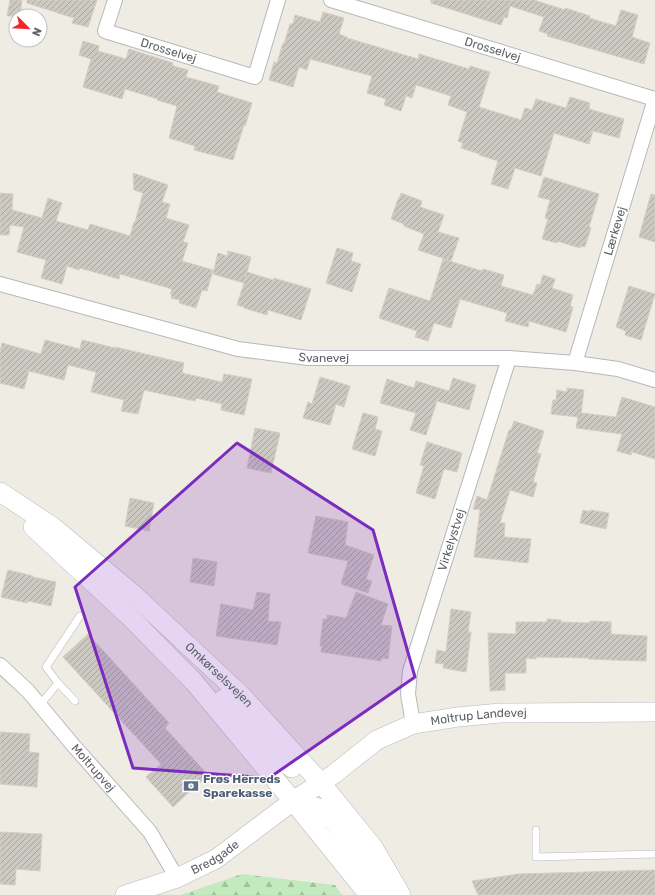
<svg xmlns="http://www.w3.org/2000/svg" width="655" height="895" font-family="Rubik,sans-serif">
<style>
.forest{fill:url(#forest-firs)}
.building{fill:url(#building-hatch);stroke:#d5cdc2}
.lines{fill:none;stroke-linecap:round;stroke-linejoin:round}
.lane-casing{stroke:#b5b8bc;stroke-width:8}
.street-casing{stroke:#b5b8bc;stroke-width:16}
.secondary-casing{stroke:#b5babf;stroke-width:20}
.lane{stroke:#fff;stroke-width:7}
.street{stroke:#fff;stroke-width:14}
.secondary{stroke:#fff;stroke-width:19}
.marked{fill:#7b2cbf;fill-opacity:0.2;stroke:#7b2cbf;stroke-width:3;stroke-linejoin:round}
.labels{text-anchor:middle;stroke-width:3;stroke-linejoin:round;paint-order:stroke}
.street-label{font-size:12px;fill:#5c6166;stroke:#fff}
.service-label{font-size:12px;font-weight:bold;fill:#4e5e75;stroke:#fff;text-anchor:start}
</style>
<defs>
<pattern id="forest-firs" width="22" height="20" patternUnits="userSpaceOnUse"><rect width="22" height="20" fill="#c3e9bf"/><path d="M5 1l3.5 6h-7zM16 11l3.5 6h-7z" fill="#a2c09f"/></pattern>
<pattern id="building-hatch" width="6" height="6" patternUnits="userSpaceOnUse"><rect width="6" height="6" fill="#ccc9c3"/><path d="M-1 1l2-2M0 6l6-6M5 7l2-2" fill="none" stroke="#a9a7a2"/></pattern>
</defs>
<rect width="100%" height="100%" fill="#efece4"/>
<polygon class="forest" points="242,874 335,885 342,895 181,895"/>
<g class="building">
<polygon points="10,0 22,0 20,16 7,16"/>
<polygon points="27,0 97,0 88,27 72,23 74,18 27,3"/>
<polygon points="431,0 534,0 565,10 565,8 590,16 589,18 616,26 621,10 638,15 632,37 650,43 644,64 547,36 548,34 539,31 544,17 510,6 507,18 504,17 501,25 431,3"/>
<polygon points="323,12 344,18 339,34 347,37 347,38 418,59 419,54 469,69 470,66 490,72 479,107 521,120 525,108 532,110 536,99 566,108 570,97 590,103 589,109 624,119 619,138 593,131 589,144 554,133 541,176 515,168 508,189 491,184 498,161 479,155 480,154 461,148 463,143 458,141 467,112 448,105 451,96 416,85 412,98 406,96 401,111 384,105 386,99 367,93 372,76 310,59 307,70 299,67 293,87 269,80 274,62 277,63 283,43 284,44 290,24 293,24 295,15 320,22"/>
<polygon points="83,41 99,46 98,51 126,59 129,49 173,63 173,66 188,70 186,77 219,86 217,92 252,103 245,126 244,125 233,160 194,150 195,146 169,138 177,106 157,100 158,99 125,89 122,99 83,87 91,59 79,55"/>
<polygon points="133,173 168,185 162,202 170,204 166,218 189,225 183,242 188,243 182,261 213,270 207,291 202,290 196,308 179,303 180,300 171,298 172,294 170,294 172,289 120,274 119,279 80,268 79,270 67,266 62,284 41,278 46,260 17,252 24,227 10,225 9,235 0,235 0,193 13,194 12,210 42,218 48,198 62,203 56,221 88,230 90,224 130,236 134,222 135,222 143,193 134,190"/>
<polygon points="544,177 599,194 589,227 591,228 585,247 581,246 580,248 557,241 557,243 542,239 548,219 545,218 550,200 538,197"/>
<polygon points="401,193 422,201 420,207 444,215 438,232 459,238 451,261 418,250 424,234 404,226 404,224 391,219 398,199 399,199"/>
<polygon points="651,194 655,195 655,242 639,237"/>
<polygon points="337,248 353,253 351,261 361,264 352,292 326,283"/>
<polygon points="228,251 251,257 244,283 247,272 273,280 274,278 311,289 301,320 268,310 267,315 244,308 244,307 237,305 244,283 213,274 218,253 227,256"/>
<polygon points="443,259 482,271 483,269 504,275 501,286 533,295 537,284 540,285 543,275 555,279 552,288 573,295 570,306 573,307 566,332 529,321 528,327 505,321 507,313 460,299 451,328 434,323 428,341 415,337 417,331 379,318 389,288 430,301"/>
<polygon points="629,286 655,294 641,340 625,335 626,331 616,327"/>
<polygon points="45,340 80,349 82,340 115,348 115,347 184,363 182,373 222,382 224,374 252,379 244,415 221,410 222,404 196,398 195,401 144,390 138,414 121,411 124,400 91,392 96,372 68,365 64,380 29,371 24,389 0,383 0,352 2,343 41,354"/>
<polygon points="320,377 350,386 344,407 336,404 330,425 303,418 308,402 312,404"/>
<polygon points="453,378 476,385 469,410 437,401 426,435 410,430 416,413 380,403 387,379 414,388 416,381 449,391"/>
<polygon points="567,388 584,390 581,413 616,417 622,397 655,407 655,459 632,452 631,455 617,451 622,434 576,428 578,417 551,414 553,400 556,400 557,390 567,392"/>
<polygon points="363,413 378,417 375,429 382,431 375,456 352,449"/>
<polygon points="514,421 544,431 537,453 541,454 533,482 537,483 533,497 510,490 500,523 505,523 504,537 531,539 528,563 474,557 480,510 473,509 477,496 487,500 509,430 511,430"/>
<polygon points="255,428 280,433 271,473 247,468"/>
<polygon points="427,442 462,453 457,472 444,469 435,499 416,493 424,466 420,465"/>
<polygon points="130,498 154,503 149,531 125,526"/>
<polygon points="583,510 590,512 590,510 609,513 606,529 580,523"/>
<polygon points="316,516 348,522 345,545 374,555 366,579 372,581 368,593 341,584 348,561 308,553"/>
<polygon points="193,558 217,562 214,586 190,582"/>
<polygon points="8,570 33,576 33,577 56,582 51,606 28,601 27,603 1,597"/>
<polygon points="257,592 270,594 268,621 281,622 277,645 216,636 221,604 253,610"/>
<polygon points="356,592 388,604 381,625 392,626 388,659 382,658 381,661 321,652 322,646 320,646 323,619 327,619 327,615 346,618"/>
<polygon points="451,609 471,612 468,632 471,632 466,672 443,668 444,664 435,663 437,650 446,652"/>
<polygon points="547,619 561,620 561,622 590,623 590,621 611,622 611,634 647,636 646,661 613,660 589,659 588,658 536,657 536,659 526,658 526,673 505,673 505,690 490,691 488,633 516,634 516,622 547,622"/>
<polygon points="88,634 169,723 165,728 208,775 173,807 146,777 161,764 63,657"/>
<polygon points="0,732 30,734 29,752 39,753 37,787 0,784"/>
<polygon points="0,832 42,834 40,871 16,869 15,885 0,884"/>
<polygon points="655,870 655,895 478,895 472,881 518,874"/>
</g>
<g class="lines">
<g class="lane-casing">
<g id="lane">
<polyline points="58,683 75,701"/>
<polyline points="40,705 58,683 46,667 80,616"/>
<polyline points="536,830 536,857 655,854"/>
</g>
</g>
<g class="street-casing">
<g id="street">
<path id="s1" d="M115,0L105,31L255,77L278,0"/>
<path id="s2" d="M331,0L655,99L575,363"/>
<path id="s3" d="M0,284L238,349L308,358H509L575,363L618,369L655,380"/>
<path id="s4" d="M0,665L28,691L73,745L150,832L177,878"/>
<path id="s5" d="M413,724L408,694L410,671L509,358"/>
</g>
</g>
<g class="secondary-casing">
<g id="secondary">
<path id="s6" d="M0,492L53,527L132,593L242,696L321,783L373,847L401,895"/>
<polyline points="33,527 130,617 194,682 293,801 369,895"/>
<polyline points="223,699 285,763 292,768"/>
<polyline points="293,801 318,808 333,820 388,894"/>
<path id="s7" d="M125,895L177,878L216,859L293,801L321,783L334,774L377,740L413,724L458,717L500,713L655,712"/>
</g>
</g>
<use href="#lane" class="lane"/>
<use href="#street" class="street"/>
<use href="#secondary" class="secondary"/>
</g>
<path class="marked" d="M237,443L373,530L415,677L269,778L133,768L75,587Z"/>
<defs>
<g id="bank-bare" transform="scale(1.2)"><path d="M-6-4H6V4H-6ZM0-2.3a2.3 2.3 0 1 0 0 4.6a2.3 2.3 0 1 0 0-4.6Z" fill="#5c6f8a" stroke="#fff" stroke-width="2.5" paint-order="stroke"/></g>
</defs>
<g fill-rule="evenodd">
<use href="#bank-bare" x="191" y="786"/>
</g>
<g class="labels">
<g class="street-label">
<text dy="4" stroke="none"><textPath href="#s2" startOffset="169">Drosselvej</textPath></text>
<text dy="4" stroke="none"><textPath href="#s1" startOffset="99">Drosselvej</textPath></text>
<text transform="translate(615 231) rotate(-73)" y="4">Lærkevej</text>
<text dy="4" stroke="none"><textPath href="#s3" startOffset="333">Svanevej</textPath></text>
<text dy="4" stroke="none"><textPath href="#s5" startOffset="191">Virkelystvej</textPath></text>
<text dy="4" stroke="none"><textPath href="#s6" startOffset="286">Omkørselsvejen</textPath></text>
<text dy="4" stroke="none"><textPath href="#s7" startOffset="404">Moltrup Landevej</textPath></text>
<text dy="4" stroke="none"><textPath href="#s4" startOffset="139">Moltrupvej</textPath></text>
<text dy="4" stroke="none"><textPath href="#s7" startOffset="98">Bredgade</textPath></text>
</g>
<g class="service-label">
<text x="203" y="783">Frøs Herreds<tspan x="203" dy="14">Sparekasse</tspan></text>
</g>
</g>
<g transform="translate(28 28) rotate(114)"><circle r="19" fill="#ffffff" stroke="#bec0c2"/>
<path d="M0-3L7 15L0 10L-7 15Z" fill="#f4252a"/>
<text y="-6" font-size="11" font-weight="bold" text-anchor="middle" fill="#5c6166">N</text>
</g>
</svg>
